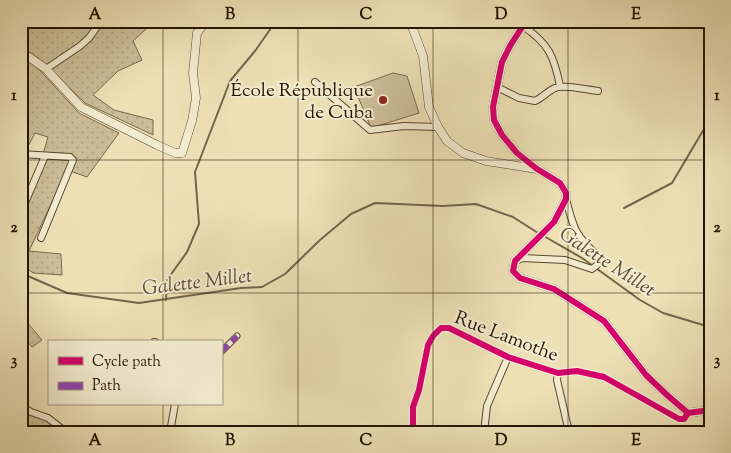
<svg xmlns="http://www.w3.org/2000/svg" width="731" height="453" font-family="'Sorts Mill Goudy',serif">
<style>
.grass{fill:url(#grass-dots);stroke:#78694e}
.pitch{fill:#cbbd97;stroke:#78694e}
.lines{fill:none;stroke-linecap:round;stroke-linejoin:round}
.stream{stroke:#74654a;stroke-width:2}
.pedestrian-casing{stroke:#574830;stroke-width:7}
.minor-casing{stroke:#574830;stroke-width:8}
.tertiary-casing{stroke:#574830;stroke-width:9}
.pedestrian{stroke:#f3ebcf;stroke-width:5}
.minor{stroke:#f3ebcf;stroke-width:6}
.tertiary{stroke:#f3ebcf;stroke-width:8}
.quiet{stroke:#8e44ad;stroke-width:5;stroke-dasharray:10 5;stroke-linecap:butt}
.cycleway-casing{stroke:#f3ebcf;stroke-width:9}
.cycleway{stroke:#d6006c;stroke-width:6}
.grid{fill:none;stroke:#251504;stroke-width:1;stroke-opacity:0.55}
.poi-dot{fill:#8f2418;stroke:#f3ebcf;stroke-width:2}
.labels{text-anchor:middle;stroke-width:4;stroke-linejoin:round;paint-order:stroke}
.poi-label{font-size:19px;fill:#251504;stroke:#f3ebcf;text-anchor:end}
.street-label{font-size:19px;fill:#251504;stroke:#f3ebcf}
.water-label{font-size:20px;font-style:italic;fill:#5a4b33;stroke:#f3ebcf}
.neatline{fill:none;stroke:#251504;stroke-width:2}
.grid-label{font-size:16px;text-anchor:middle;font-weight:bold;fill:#251504}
</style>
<defs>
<pattern id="grass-dots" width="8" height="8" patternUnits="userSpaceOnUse" patternTransform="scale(1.25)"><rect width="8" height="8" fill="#cbbd97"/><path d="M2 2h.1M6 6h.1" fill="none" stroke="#aea280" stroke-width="1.8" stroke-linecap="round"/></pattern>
</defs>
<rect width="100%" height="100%" fill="#ede0b5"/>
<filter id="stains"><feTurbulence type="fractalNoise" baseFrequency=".004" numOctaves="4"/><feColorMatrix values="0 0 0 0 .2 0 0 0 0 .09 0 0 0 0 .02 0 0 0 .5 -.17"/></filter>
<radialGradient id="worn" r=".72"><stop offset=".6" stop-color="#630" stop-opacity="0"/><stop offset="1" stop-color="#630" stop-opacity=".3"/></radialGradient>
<g class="grass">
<polygon points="21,21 155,21 133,41 142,60 118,71 93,95 114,110 153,120 153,135 85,103 44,63 21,46"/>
<polygon points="21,58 35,65 79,113 119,133 87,177 67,170 29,251 61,254 62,275 33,273 21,264 21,205 41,161 48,137 35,133 21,160"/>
<polygon points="21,315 42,340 32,347 21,334"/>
<polygon points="21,407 48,422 60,432 21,432"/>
</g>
<polygon class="pitch" points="393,73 407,76 419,113 371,128 354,87"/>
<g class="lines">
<g class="stream">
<polyline points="624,208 672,183 704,129 710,127"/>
<polyline points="542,235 582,258 640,300 663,313 710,327"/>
<polyline points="21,273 67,293 139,303 241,288 262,287 285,274 320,240 351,214 375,203 443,206 476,204 513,217 538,233"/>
<polyline points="166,300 167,280 187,252 199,224 195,172 230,81 255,51 276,21"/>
</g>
<g class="pedestrian-casing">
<polyline id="pedestrian" points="221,352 237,336"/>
</g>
<g class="minor-casing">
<g id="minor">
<path d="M523,26C549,44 554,56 560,86"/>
<polyline points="46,69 80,46 89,38 101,21"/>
<polyline points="315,82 370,130 404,126 438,127"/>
<path d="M497,87L519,98L535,101C542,98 548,91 555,88C564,84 587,90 598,91"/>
<polyline points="21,154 70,157 73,160 41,238"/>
<polyline points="21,212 45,156"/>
<path d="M516,261L522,258L565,260L592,269L597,265L600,258C576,236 574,231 566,199"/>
<polyline points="154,342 155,342"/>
<polyline points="558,373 557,380 569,432"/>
<polyline points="21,406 31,412 48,418 66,432"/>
<polyline points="170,432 175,404"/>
<polyline points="413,432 413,407 419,390 428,345 433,336 441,328 449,328 508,357 558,373 577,371 604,377 679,419 684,419 688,413"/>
<polyline points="484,432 487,406 508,357"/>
</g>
</g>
<g class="tertiary-casing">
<g id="tertiary">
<polyline points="410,21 423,56 429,107 438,127 447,141 463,153 486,161 537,169"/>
<polyline points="526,21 510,46 502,62 493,107 494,120 502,135 517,153 537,169 560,183 566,193 566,199 554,222 515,261 513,271 520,278 554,289 604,321 646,375 667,395 688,413 710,410"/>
<polyline points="21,54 29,57 46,69 81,107 157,145 175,153 182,153 192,121 196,98 193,73 197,33 206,21"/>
</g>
</g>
<use href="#pedestrian" class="pedestrian"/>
<use href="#minor" class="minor"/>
<use href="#tertiary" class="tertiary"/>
<polyline class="quiet" points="221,352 237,336"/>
<g class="cycleway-casing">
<g id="cycleway">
<polyline points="526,21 510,46 502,62 493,107 494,120 502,135 517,153 537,169 560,183 566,193 566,199 554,222 515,261 513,271 520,278 554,289 604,321 646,375 667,395 688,413"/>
<polyline points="413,432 413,407 419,390 428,345 433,336 441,328 449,328 508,357 558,373 577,371 604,377 679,419 684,419 688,413 710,410"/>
</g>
</g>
<use href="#cycleway" class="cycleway"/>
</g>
<path class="grid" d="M163,21V342M298,21V432M433,21V432M568,21V432M21,160H710M21,293H710M163,404V432"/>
<circle class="poi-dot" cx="383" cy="100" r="5"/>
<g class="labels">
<g class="poi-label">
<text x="373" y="96">École République<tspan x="373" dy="22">de Cuba</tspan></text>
</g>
<g class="street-label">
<text transform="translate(507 335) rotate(21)" y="7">Rue Lamothe</text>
</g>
<g class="water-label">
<text transform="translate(608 261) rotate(33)" y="7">Galette Millet</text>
<text transform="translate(197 281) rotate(-7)" y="7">Galette Millet</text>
</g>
</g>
<rect width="731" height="453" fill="none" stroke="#ede0b5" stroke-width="55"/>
<rect x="48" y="340" width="175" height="65" fill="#f3ebcf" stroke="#a1957e"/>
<rect x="58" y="357" width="25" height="8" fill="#d6006c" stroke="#a1957e"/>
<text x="92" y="366" font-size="15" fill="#251504">Cycle path</text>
<rect x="58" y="382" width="25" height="8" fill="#8e44ad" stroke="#a1957e"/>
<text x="92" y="390" font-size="15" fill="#251504">Path</text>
<rect x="28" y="28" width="676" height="398" class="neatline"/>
<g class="grid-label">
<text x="95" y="19">A</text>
<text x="230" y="19">B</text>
<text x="366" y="19">C</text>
<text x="501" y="19">D</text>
<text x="636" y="19">E</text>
<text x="14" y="100">1</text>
<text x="717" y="100">1</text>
<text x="14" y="232">2</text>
<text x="717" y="232">2</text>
<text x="14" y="365">3</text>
<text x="717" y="365">3</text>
<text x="95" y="445">A</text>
<text x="230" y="445">B</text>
<text x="366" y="445">C</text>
<text x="501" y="445">D</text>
<text x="636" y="445">E</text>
</g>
<rect width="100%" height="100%" filter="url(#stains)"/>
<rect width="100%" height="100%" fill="url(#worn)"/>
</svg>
